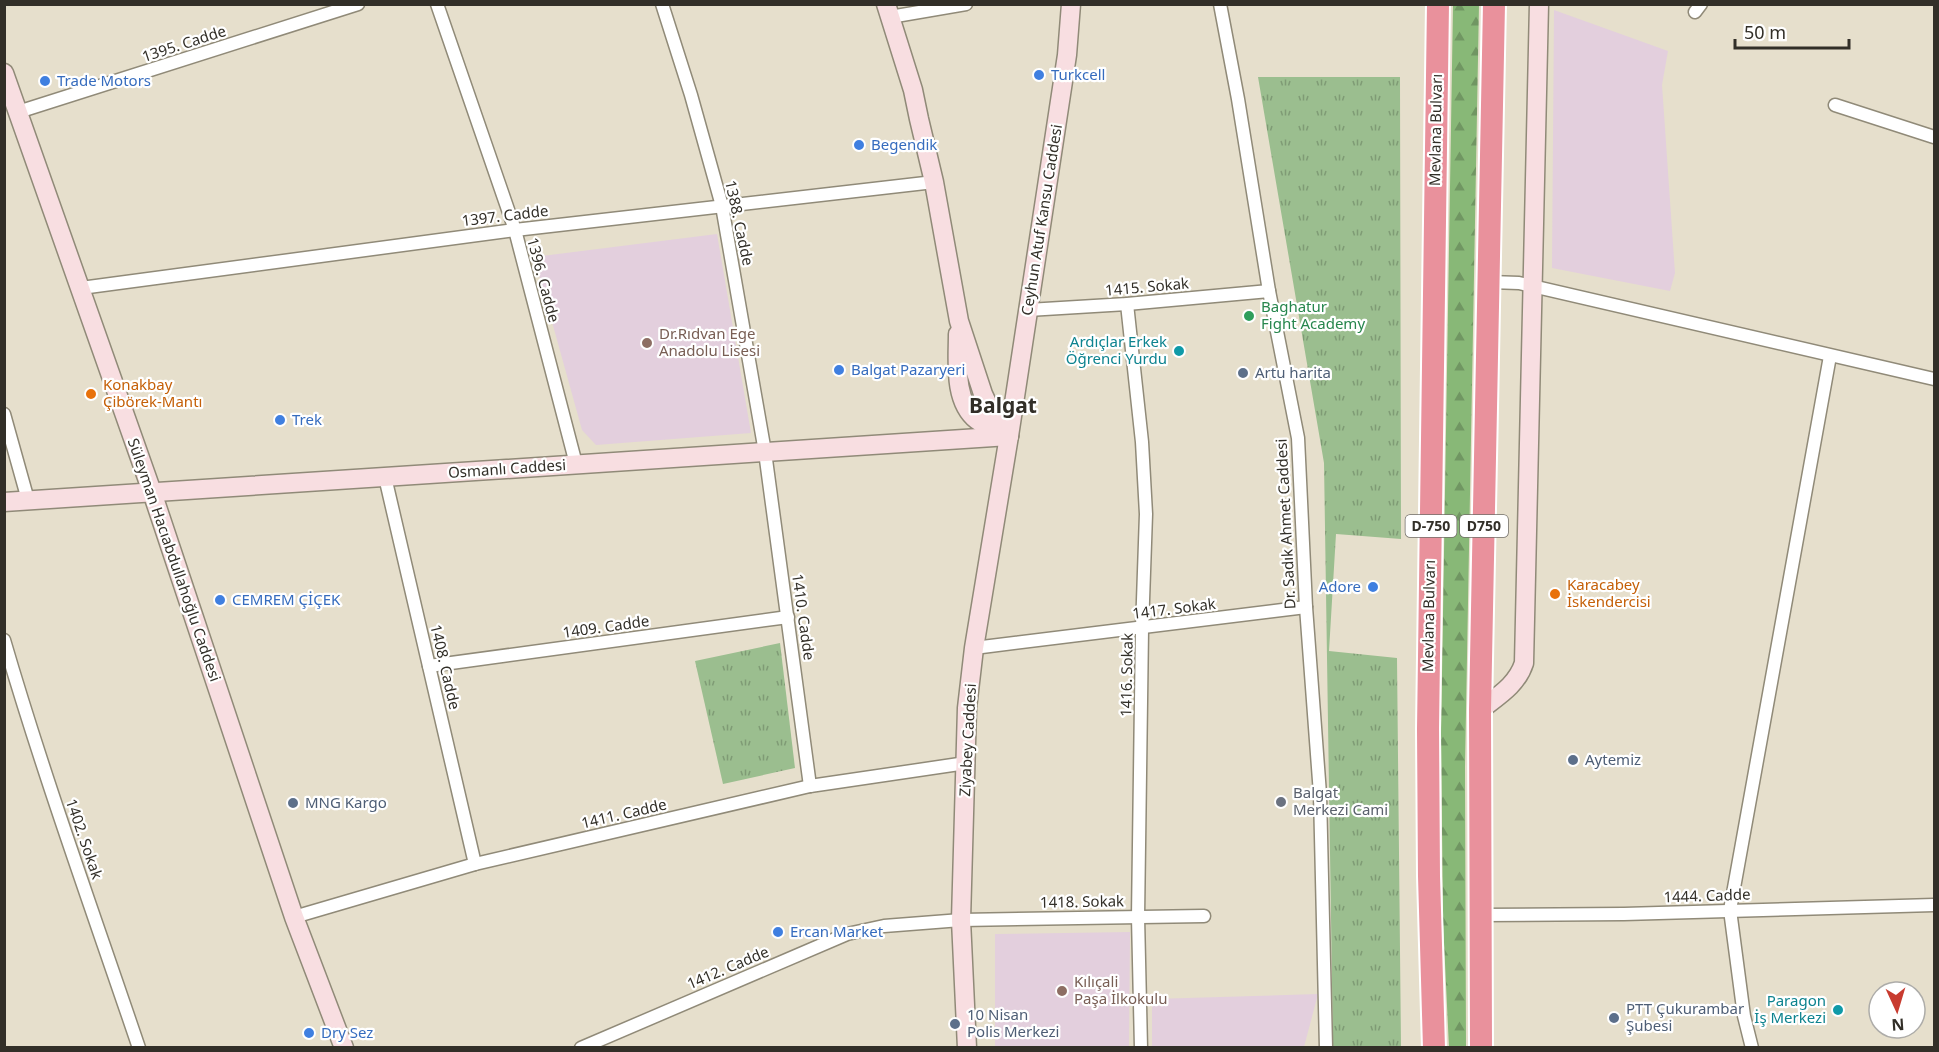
<svg xmlns="http://www.w3.org/2000/svg" width="1939" height="1052" font-family="'Noto Sans',sans-serif">
<style>
.education{fill:#e3cfdd}
.grass{fill:url(#grass-tufts)}
.forest{fill:url(#forest-firs)}
.lines{fill:none;stroke-linecap:round;stroke-linejoin:round}
.street-casing{stroke:#908a78;stroke-width:15}
.secondary-casing{stroke:#908a78;stroke-width:21}
.highway-casing{stroke:#fff;stroke-width:26}
.street{stroke:#fff;stroke-width:12}
.secondary{stroke:#f8dee1;stroke-width:18}
.highway{stroke:#e9919c;stroke-width:22}
.shop-dot{fill:#3f7fe0;stroke:#fff;stroke-width:2}
.leisure-dot{fill:#2e9e5b;stroke:#fff;stroke-width:2}
.education-dot{fill:#8d6e63;stroke:#fff;stroke-width:2}
.culture-dot{fill:#0f9aa8;stroke:#fff;stroke-width:2}
.service-dot{fill:#5c6f8a;stroke:#fff;stroke-width:2}
.food-dot{fill:#e8710a;stroke:#fff;stroke-width:2}
.worship-dot{fill:#6b7280;stroke:#fff;stroke-width:2}
.labels{text-anchor:middle;stroke-width:4.5;stroke-linejoin:round;paint-order:stroke}
.shield{fill:#fff;stroke:#706d68;stroke-width:1.5}
.shield-label{font-size:14px;font-weight:bold;fill:#322f28}
.street-label{font-size:15px;fill:#322f28;stroke:#fff}
.shop-label{font-size:15px;fill:#366cbe;stroke:#fff;text-anchor:start}
.leisure-label{font-size:15px;fill:#27864d;stroke:#fff;text-anchor:start}
.education-label{font-size:15px;fill:#785e54;stroke:#fff;text-anchor:start}
.culture-label{font-size:15px;fill:#0d838f;stroke:#fff;text-anchor:end}
.service-label{font-size:15px;fill:#4e5e75;stroke:#fff;text-anchor:start}
.food-label{font-size:15px;fill:#c56008;stroke:#fff;text-anchor:start}
.worship-label{font-size:15px;fill:#5b616d;stroke:#fff;text-anchor:start}
.district-label{font-size:21px;font-weight:bold;fill:#322f28;stroke:#fff}
</style>
<defs>
<pattern id="grass-tufts" width="24" height="20" patternUnits="userSpaceOnUse" patternTransform="scale(1.5)"><rect width="24" height="20" fill="#9bbe8f"/><path d="M3 7l-1-3M5 7V3M7 7l1-3M15 17l-1-3M17 17v-4M19 17l1-3" fill="none" stroke="#7f9b75"/></pattern>
<pattern id="forest-firs" width="22" height="20" patternUnits="userSpaceOnUse" patternTransform="scale(1.5)"><rect width="22" height="20" fill="#88b877"/><path d="M5 1l3.5 6h-7zM16 11l3.5 6h-7z" fill="#709662"/></pattern>
</defs>
<rect width="100%" height="100%" fill="#e6dfcc"/>
<g class="education">
<polygon points="1554,10 1668,51 1662,85 1675,273 1670,291 1552,268"/>
<polygon points="717,234 751,433 596,445 582,430 534,257"/>
<polygon points="1130,932 1129,1047 995,1047 995,934"/>
<polygon points="1318,994 1304,1047 1152,1047 1152,999"/>
</g>
<g class="grass">
<polygon points="1258,77 1400,77 1401,539 1336,534 1329,651 1397,658 1401,1047 1333,1047 1324,463"/>
<polygon points="780,643 795,768 723,784 695,661"/>
</g>
<polygon class="forest" points="1479,4 1465,767 1466,1047 1449,1048 1443,921 1441,734 1453,5"/>
<g class="lines">
<g class="street-casing">
<g id="street">
<polyline points="437,4 515,230 576,464"/>
<polyline points="662,4 691,95 722,206 765,452 810,786"/>
<polyline points="1220,4 1238,99 1269,291 1298,438 1306,607 1320,794 1326,1048"/>
<polyline points="1695,12 1701,4"/>
<polyline points="890,17 966,4"/>
<polyline points="1835,105 1934,137"/>
<polyline points="18,112 358,4"/>
<polyline points="1490,282 1519,283 1934,379"/>
<polyline points="81,288 515,230 934,182"/>
<polyline points="1127,304 1142,442 1146,514 1142,629 1138,917 1141,1048"/>
<polyline points="1028,310 1127,304 1269,291"/>
<polyline points="4,414 28,500"/>
<polyline points="385,477 475,864"/>
<path d="M4,640C44,777 93,912 139,1048"/>
<polyline points="974,648 1306,607"/>
<polyline points="429,666 788,617"/>
<polyline points="1480,915 1624,914 1934,905"/>
<polyline points="294,917 475,864 810,786 966,763"/>
<polyline points="581,1048 847,934 884,926 961,920 1204,916"/>
<polyline points="1752,1048 1744,1016 1730,910 1830,356"/>
</g>
</g>
<g class="secondary-casing">
<g id="secondary">
<polyline points="886,4 913,90 919,119 934,182 959,321 983,394 990,409 1009,436"/>
<polyline points="4,73 152,492 294,917 344,1048"/>
<path d="M958,334C958,361 953,401 977,420C986,427 998,431 1008,435"/>
<polyline points="4,502 1009,436"/>
<path d="M1480,710C1498,696 1517,685 1524,663L1539,4"/>
<polyline points="967,1048 961,920 967,708 974,648 1009,436 1067,55 1071,4"/>
</g>
</g>
<g class="highway-casing">
<g id="highway">
<polyline points="1434,1048 1429,876 1428,729 1438,4"/>
<polyline points="1481,1048 1480,710 1494,4"/>
</g>
</g>
<use href="#street" class="street"/>
<use href="#secondary" class="secondary"/>
<use href="#highway" class="highway"/>
</g>
<g class="shop-dot">
<circle cx="1039" cy="75" r="6"/>
<circle cx="45" cy="81" r="6"/>
<circle cx="859" cy="145" r="6"/>
<circle cx="839" cy="370" r="6"/>
<circle cx="280" cy="420" r="6"/>
<circle cx="1373" cy="587" r="6"/>
<circle cx="220" cy="600" r="6"/>
<circle cx="778" cy="932" r="6"/>
<circle cx="309" cy="1033" r="6"/>
</g>
<circle class="leisure-dot" cx="1249" cy="316" r="6"/>
<g class="education-dot">
<circle cx="647" cy="343" r="6"/>
<circle cx="1062" cy="991" r="6"/>
</g>
<g class="culture-dot">
<circle cx="1179" cy="351" r="6"/>
<circle cx="1838" cy="1010" r="6"/>
</g>
<g class="service-dot">
<circle cx="1243" cy="373" r="6"/>
<circle cx="1573" cy="760" r="6"/>
<circle cx="293" cy="803" r="6"/>
<circle cx="1614" cy="1018" r="6"/>
<circle cx="955" cy="1024" r="6"/>
</g>
<g class="food-dot">
<circle cx="91" cy="394" r="6"/>
<circle cx="1555" cy="594" r="6"/>
</g>
<circle class="worship-dot" cx="1281" cy="802" r="6"/>
<g class="labels">
<g class="shield">
<rect x="1405.5" y="515" width="51" height="22" rx="4.5"/>
<rect x="1460" y="515" width="48" height="22" rx="4.5"/>
</g>
<g class="shield-label">
<text x="1431" y="531">D-750</text>
<text x="1484" y="531">D750</text>
</g>
<g class="street-label">
<text transform="translate(184 44) rotate(-18)" y="5">1395. Cadde</text>
<text transform="translate(1436 130) rotate(-89)" y="5">Mevlana Bulvarı</text>
<text transform="translate(505 216) rotate(-7)" y="5">1397. Cadde</text>
<text transform="translate(1042 220) rotate(-81)" y="5">Ceyhun Atuf Kansu Caddesi</text>
<text transform="translate(739 223) rotate(78)" y="5">1388. Cadde</text>
<text transform="translate(543 280) rotate(75)" y="5">1396. Cadde</text>
<text transform="translate(1147 287) rotate(-5)" y="5">1415. Sokak</text>
<text transform="translate(507 469) rotate(-4)" y="5">Osmanlı Caddesi</text>
<text transform="translate(1286 524) rotate(-93)" y="5">Dr. Sadık Ahmet Caddesi</text>
<text transform="translate(174 560) rotate(71)" y="5">Süleyman Hacıabdullahoğlu Caddesi</text>
<text transform="translate(1174 609) rotate(-7)" y="5">1417. Sokak</text>
<text transform="translate(1429 616) rotate(-89)" y="5">Mevlana Bulvarı</text>
<text transform="translate(803 617) rotate(82)" y="5">1410. Cadde</text>
<text transform="translate(606 627) rotate(-8)" y="5">1409. Cadde</text>
<text transform="translate(445 667) rotate(77)" y="5">1408. Cadde</text>
<text transform="translate(1127 675) rotate(-89)" y="5">1416. Sokak</text>
<text transform="translate(968 740) rotate(-87)" y="5">Ziyabey Caddesi</text>
<text transform="translate(624 814) rotate(-13)" y="5">1411. Cadde</text>
<text transform="translate(84 839) rotate(71)" y="5">1402. Sokak</text>
<text transform="translate(1707 896) rotate(-2)" y="5">1444. Cadde</text>
<text transform="translate(1082 902) rotate(-1)" y="5">1418. Sokak</text>
<text transform="translate(728 968) rotate(-23)" y="5">1412. Cadde</text>
</g>
<g class="shop-label">
<text x="1051" y="80">Turkcell</text>
<text x="57" y="86">Trade Motors</text>
<text x="871" y="150">Begendik</text>
<text x="851" y="375">Balgat Pazaryeri</text>
<text x="292" y="425">Trek</text>
<text x="1361" y="592" text-anchor="end">Adore</text>
<text x="232" y="605">CEMREM ÇİÇEK</text>
<text x="790" y="937">Ercan Market</text>
<text x="321" y="1038">Dry Sez</text>
</g>
<g class="leisure-label">
<text x="1261" y="312">Baghatur<tspan x="1261" dy="17">Fight Academy</tspan></text>
</g>
<g class="education-label">
<text x="659" y="339">Dr.Rıdvan Ege<tspan x="659" dy="17">Anadolu Lisesi</tspan></text>
<text x="1074" y="987">Kılıçali<tspan x="1074" dy="17">Paşa İlkokulu</tspan></text>
</g>
<g class="culture-label">
<text x="1167" y="347">Ardıçlar Erkek<tspan x="1167" dy="17">Öğrenci Yurdu</tspan></text>
<text x="1826" y="1006">Paragon<tspan x="1826" dy="17">İş Merkezi</tspan></text>
</g>
<g class="service-label">
<text x="1255" y="378">Artu harita</text>
<text x="1585" y="765">Aytemiz</text>
<text x="305" y="808">MNG Kargo</text>
<text x="1626" y="1014">PTT Çukurambar<tspan x="1626" dy="17">Şubesi</tspan></text>
<text x="967" y="1020">10 Nisan<tspan x="967" dy="17">Polis Merkezi</tspan></text>
</g>
<g class="food-label">
<text x="103" y="390">Konakbay<tspan x="103" dy="17">Çibörek-Mantı</tspan></text>
<text x="1567" y="590">Karacabey<tspan x="1567" dy="17">İskendercisi</tspan></text>
</g>
<g class="worship-label">
<text x="1293" y="798">Balgat<tspan x="1293" dy="17">Merkezi Cami</tspan></text>
</g>
<g class="district-label">
<text x="1003" y="413">Balgat</text>
</g>
</g>
<rect width="1939" height="1052" fill="none" stroke="#322f28" stroke-width="12"/>
<g transform="translate(1897 1010) rotate(176)"><circle r="28" fill="#ffffff" stroke="#adaca9" stroke-width="1.5"/>
<path d="M0-4.5L10 22L0 15L-10 22Z" fill="#c83b2f"/>
<text y="-9" font-size="16" font-weight="bold" text-anchor="middle" fill="#322f28">N</text>
</g>
<path d="M1735 39v9h114v-9" fill="none" stroke="#322f28" stroke-width="3"/>
<text x="1744" y="39" font-size="18" fill="#322f28" stroke="#ffffff" stroke-width="4.5" paint-order="stroke">50 m</text>
</svg>
